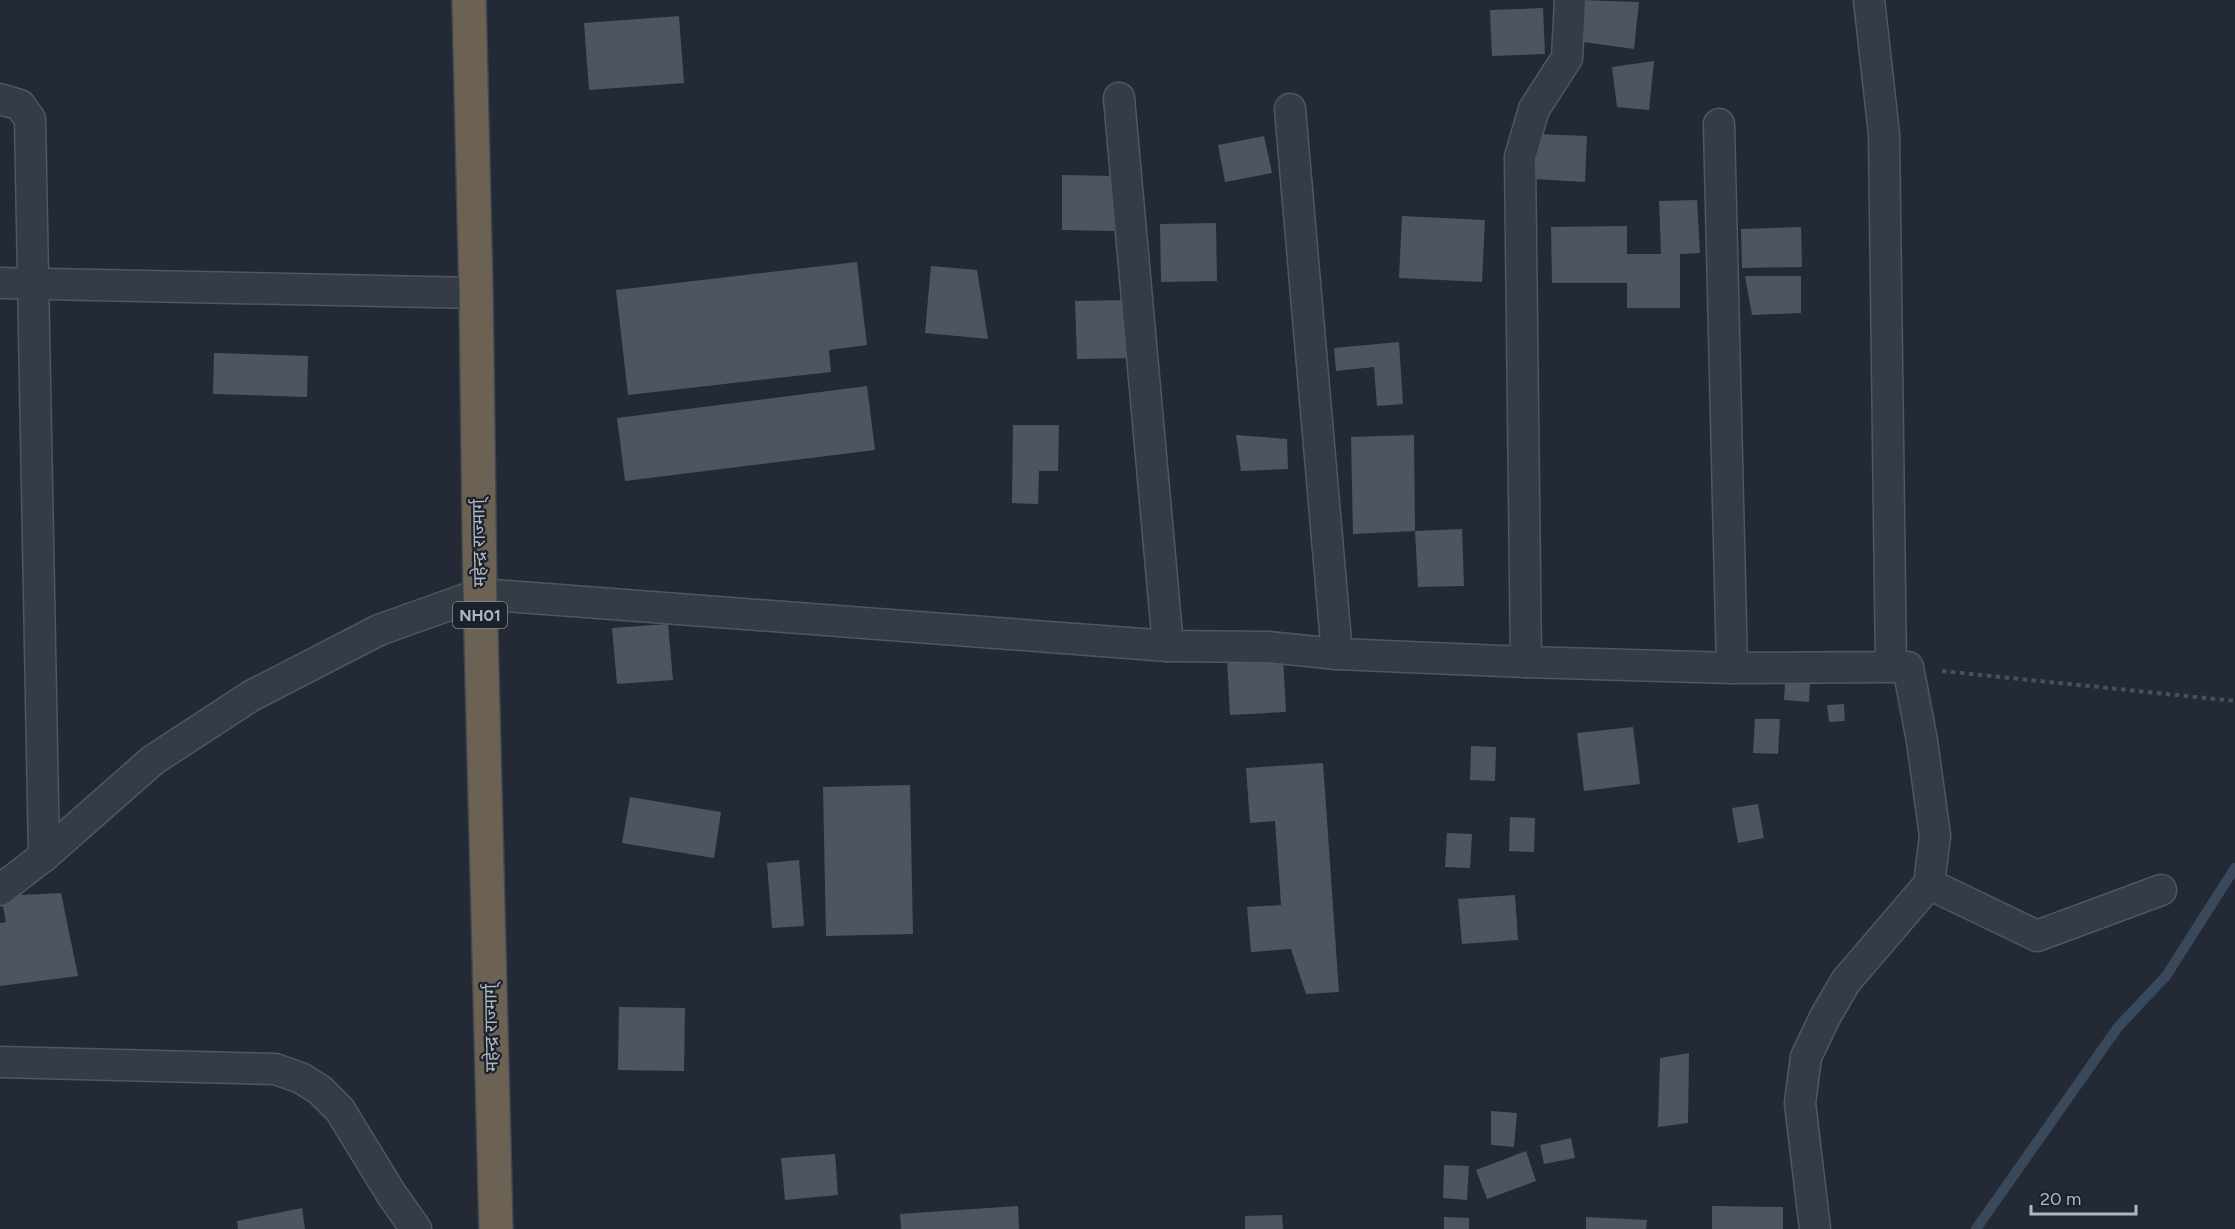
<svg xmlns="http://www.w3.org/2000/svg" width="2235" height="1229" font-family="Figtree,'Noto Sans Devanagari',sans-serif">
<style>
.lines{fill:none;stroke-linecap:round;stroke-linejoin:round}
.stream{stroke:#3a485c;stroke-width:10}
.building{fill:#4c5561}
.street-casing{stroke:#515761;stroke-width:33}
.highway-casing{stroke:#414751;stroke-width:36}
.path{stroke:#445356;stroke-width:4;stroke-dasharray:4.5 4.5;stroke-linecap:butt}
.street{stroke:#363c46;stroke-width:30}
.highway{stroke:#6b6254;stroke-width:33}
.labels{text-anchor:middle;stroke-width:4.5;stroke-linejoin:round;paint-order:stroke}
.shield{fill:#1c222b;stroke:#848a95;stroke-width:1.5}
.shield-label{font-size:16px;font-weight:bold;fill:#b1b7c2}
.street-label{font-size:18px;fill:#b1b7c2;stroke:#1c222b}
</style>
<rect width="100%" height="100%" fill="#232a35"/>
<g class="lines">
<polyline class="stream" points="1976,1229 2118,1027 2166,976 2235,868"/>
</g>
<g class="building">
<polygon points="1581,0 1639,2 1634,49 1576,41"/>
<polygon points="1543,8 1545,54 1492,56 1490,10"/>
<polygon points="679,16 684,83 589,90 584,23"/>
<polygon points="1654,61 1649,110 1617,107 1612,67"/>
<polygon points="1536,134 1587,136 1585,182 1534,179"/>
<polygon points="1264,136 1272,173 1225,182 1218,145"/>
<polygon points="1062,175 1115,176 1114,231 1062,230"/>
<polygon points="1697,200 1700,253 1680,254 1680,308 1627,308 1627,283 1552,283 1551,227 1627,226 1627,254 1661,254 1659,201"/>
<polygon points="1402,216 1485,220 1482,282 1399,278"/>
<polygon points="1216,223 1217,281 1161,282 1160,224"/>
<polygon points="1801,227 1802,267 1742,268 1741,229"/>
<polygon points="857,262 867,345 829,350 831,372 628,395 616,290"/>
<polygon points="931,266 977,270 988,339 925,333"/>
<polygon points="1745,276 1801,276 1801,313 1752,315"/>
<polygon points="1129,300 1131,358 1077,359 1075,301"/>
<polygon points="1399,342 1403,404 1377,406 1374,367 1336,371 1334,348"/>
<polygon points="214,353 308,356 307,397 213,394"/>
<polygon points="867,386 875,450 625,481 617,418"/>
<polygon points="1013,425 1059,425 1058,471 1039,471 1038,504 1012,503"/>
<polygon points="1236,435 1287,439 1288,469 1241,471"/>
<polygon points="1414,435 1415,531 1353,534 1351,437"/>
<polygon points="1462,529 1464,586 1418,587 1415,531"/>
<polygon points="668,624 673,680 617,684 612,628"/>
<polygon points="1283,657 1286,712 1230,715 1227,660"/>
<polygon points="1786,667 1811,668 1809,702 1784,700"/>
<polygon points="1844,704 1845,721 1829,722 1827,705"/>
<polygon points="1755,719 1780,719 1778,754 1753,753"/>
<polygon points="1633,727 1640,784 1584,791 1577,733"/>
<polygon points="1471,746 1496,747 1495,781 1470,780"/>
<polygon points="1323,763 1339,992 1306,994 1291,949 1251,952 1247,907 1281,905 1275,821 1250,823 1246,768"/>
<polygon points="910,785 913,934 826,936 823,787"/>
<polygon points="630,797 721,812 714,858 622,843"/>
<polygon points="1758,804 1764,838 1738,843 1732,808"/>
<polygon points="1510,817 1535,818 1534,852 1509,851"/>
<polygon points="1447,833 1472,834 1470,868 1445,867"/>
<polygon points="799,860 804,926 772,928 767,863"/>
<polygon points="61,893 78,976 0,986 0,923 6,922 1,896"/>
<polygon points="1515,895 1518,940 1462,944 1458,899"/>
<polygon points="619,1007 685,1008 684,1071 618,1070"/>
<polygon points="1689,1053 1688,1123 1658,1127 1660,1058"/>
<polygon points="1491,1111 1517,1113 1514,1147 1491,1145"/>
<polygon points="1571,1138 1575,1158 1544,1164 1540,1145"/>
<polygon points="1526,1151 1536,1181 1487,1199 1476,1170"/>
<polygon points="835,1154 838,1195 785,1200 781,1158"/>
<polygon points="1444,1165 1469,1166 1467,1200 1443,1198"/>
<polygon points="1018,1206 1019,1229 901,1229 900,1214"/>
<polygon points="1712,1206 1783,1207 1783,1229 1712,1229"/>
<polygon points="302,1208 305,1229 238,1229 237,1221"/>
<polygon points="1282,1215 1283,1229 1245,1229 1245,1216"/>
<polygon points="1444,1217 1469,1218 1469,1229 1444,1229"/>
<polygon points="1586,1217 1647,1220 1646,1229 1586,1229"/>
</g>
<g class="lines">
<g class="street-casing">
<g id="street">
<polyline points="1119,98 1168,646"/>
<polyline points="0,99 20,105 30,119 44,856"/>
<polyline points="1290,109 1337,654"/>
<polyline points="1719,124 1732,668"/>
<polyline points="0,283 476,293"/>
<polyline points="1526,662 1520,157 1534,109 1567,58 1570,0"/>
<polyline points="1929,884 2037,936 2161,890"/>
<polyline points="0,890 44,856 153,760 251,696 379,630 480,594 1168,646 1268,647 1337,654 1526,662 1732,668 1891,667 1884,134 1869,0"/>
<polyline points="0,1062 275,1069 301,1078 320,1090 340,1110 392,1195 416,1229"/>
<polyline points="1815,1229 1800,1103 1806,1057 1825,1017 1846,981 1929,884 1935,836 1922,741 1908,667"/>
</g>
</g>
<g class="highway-casing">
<polyline id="highway" points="469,0 476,293 480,594 496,1229"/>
</g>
<polyline class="path" points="1942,671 2235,701"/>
<use href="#street" class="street"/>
<use href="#highway" class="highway"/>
</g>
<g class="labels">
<rect class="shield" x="453" y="602" width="54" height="26" rx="4.5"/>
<g class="shield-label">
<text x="480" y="621">NH01</text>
</g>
<g class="street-label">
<text transform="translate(479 543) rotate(-91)" y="6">महेन्द्र राज्मार्ग्</text>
<text transform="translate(491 1028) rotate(-91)" y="6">महेन्द्र राज्मार्ग्</text>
</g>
</g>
<path d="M2031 1205v9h105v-9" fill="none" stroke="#b1b7c2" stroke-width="3"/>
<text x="2040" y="1205" font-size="18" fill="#b1b7c2" stroke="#1c222b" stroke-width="4.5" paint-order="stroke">20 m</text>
</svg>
